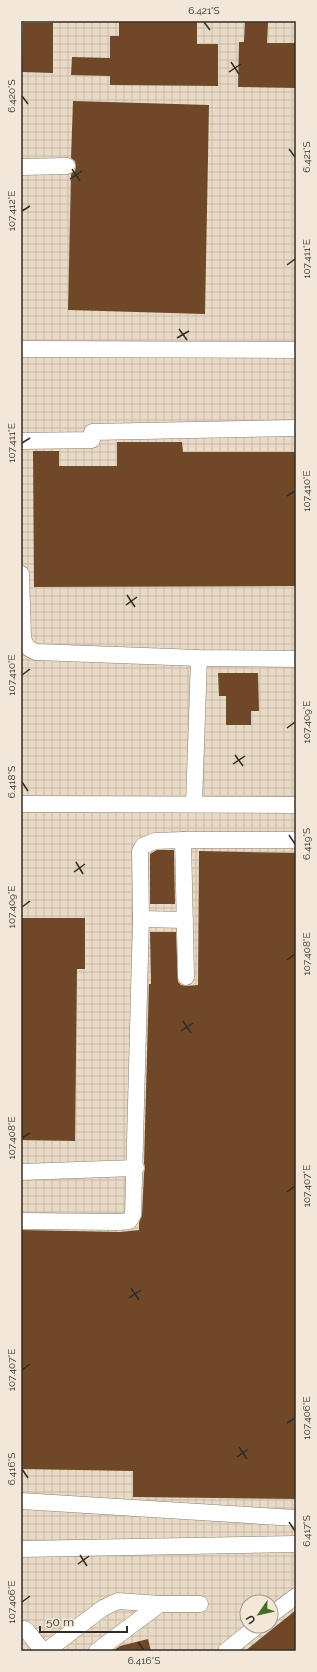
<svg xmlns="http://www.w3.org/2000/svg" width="317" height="1672" font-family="Raleway,sans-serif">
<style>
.industrial{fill:url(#industrial-grid);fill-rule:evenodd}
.building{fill:#6e4827}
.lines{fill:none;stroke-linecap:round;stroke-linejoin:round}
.minor-casing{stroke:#8c8275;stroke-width:17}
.minor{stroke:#fff;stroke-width:16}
.ticks{fill:none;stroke:#302c26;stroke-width:1.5}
.neatline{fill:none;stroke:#302c26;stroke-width:1.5}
.ticks-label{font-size:10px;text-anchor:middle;fill:#302c26}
</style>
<defs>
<pattern id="industrial-grid" width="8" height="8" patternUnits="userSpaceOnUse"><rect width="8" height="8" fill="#e9dac5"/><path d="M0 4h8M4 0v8" fill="none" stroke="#c8bba9"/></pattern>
</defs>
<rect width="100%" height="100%" fill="#f2e7d9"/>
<path class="industrial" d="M21,21H296V1651H21ZM247,1602H271V1626H247Z"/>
<g class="building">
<polygon points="119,21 197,21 197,44 218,44 218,86 110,85 110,76 71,75 72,57 110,58 110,36 119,36"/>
<polygon points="245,21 268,21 267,43 296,43 296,88 238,87 239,42 244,42"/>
<polygon points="23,23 53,23 53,73 22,72"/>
<polygon points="73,101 209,105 205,314 68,310 71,174 75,171 76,166 75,161 71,158"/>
<polygon points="117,442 182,442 183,452 296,452 296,586 34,587 33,451 59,451 59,466 117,466"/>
<polygon points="218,673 258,673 259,711 251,711 251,725 226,725 226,696 219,696"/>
<polygon points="157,850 174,850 175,904 150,904 150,854"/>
<polygon points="199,851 296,853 296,1499 133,1497 133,1471 21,1469 21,1230 120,1232 139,1230 139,1223 142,1215 144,1173 145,1168 144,1163 149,984 151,984 150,932 176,932 178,982 181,985 186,986 198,985"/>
<polygon points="21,918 85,918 85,969 77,969 75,1141 21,1140"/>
<polygon points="296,1610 296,1651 245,1651"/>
<polygon points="148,1639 151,1651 113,1651 120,1646"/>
</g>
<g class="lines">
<g class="minor-casing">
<g id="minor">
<polyline points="21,167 67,166"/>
<polyline points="21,349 296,350"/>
<polyline points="21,441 92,440 92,432 296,428"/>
<path d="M21,574L23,637C25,646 28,649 36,652L199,658L296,659"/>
<polyline points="21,804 296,805"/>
<polyline points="194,804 199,658"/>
<polyline points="183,840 186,977"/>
<polyline points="141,919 185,920"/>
<polyline points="21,1172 136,1168"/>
<polyline points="21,1221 120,1222 129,1221 133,1215 141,919 140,851 143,846 155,841 183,840 296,840"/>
<polyline points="21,1501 296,1518"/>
<polyline points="21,1549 296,1544"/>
<polyline points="271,1615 296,1596"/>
<polyline points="21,1630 24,1629 27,1631 43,1651"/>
<polyline points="46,1651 103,1608 118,1601 160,1604 200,1604"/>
<polyline points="97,1651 160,1604"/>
<polyline points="226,1651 257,1626"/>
</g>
</g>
<use href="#minor" class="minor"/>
</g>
<path class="ticks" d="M204,22L210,30M231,62L239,74M229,72L241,64M22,96L28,104M289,149L295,157M72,169L80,181M70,179L82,171M22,211L30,206M287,265L295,259M179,329L187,340M177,338L189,331M22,443L30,438M287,496L295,491M127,595L135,607M126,605L137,597M22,675L30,669M287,728L295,722M235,755L243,766M233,764L245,756M22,782L28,791M289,835L295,844M76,862L83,874M74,872L85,864M22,907L30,901M287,960L295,954M183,1021L191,1033M181,1031L193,1023M22,1138L30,1133M287,1192L295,1186M131,1288L139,1300M129,1298L141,1290M22,1370L30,1364M287,1423L295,1418M239,1447L247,1459M237,1457L248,1449M22,1469L28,1478M289,1522L295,1531M80,1555L87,1566M78,1564L89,1556M22,1602L30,1596M138,1642L144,1650"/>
<rect width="317" height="1672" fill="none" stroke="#f2e7d9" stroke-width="44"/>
<g transform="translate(259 1614) rotate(236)"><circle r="19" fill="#f2e7d9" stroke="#a49c91"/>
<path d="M0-3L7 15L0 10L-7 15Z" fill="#466c26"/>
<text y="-6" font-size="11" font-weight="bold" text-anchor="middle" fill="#302c26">U</text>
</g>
<path d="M40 1626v6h87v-6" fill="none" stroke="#302c26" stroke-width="2"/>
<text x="46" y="1626" font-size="12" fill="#302c26" stroke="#f2e7d9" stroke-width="3" paint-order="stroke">50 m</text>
<rect x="22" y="22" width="273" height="1628" class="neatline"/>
<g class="ticks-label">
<text x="204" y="14">6.421°S</text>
<text transform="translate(11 96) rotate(-90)" y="4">6.420°S</text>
<text transform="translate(306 157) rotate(-90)" y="4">6.421°S</text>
<text transform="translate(11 211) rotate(-90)" y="4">107.412°E</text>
<text transform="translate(306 259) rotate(-90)" y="4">107.411°E</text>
<text transform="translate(11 443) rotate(-90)" y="4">107.411°E</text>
<text transform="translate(306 491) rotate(-90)" y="4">107.410°E</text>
<text transform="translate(11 675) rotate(-90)" y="4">107.410°E</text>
<text transform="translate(306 722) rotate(-90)" y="4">107.409°E</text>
<text transform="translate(11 782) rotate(-90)" y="4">6.418°S</text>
<text transform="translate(306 844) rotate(-90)" y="4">6.419°S</text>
<text transform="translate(11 907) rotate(-90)" y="4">107.409°E</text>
<text transform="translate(306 954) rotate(-90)" y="4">107.408°E</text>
<text transform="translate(11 1138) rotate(-90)" y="4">107.408°E</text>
<text transform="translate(306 1186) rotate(-90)" y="4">107.407°E</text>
<text transform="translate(11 1370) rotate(-90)" y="4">107.407°E</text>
<text transform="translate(306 1418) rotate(-90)" y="4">107.406°E</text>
<text transform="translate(11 1469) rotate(-90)" y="4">6.416°S</text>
<text transform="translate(306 1531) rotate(-90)" y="4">6.417°S</text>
<text transform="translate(11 1602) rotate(-90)" y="4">107.406°E</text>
<text x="144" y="1664">6.416°S</text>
</g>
</svg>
